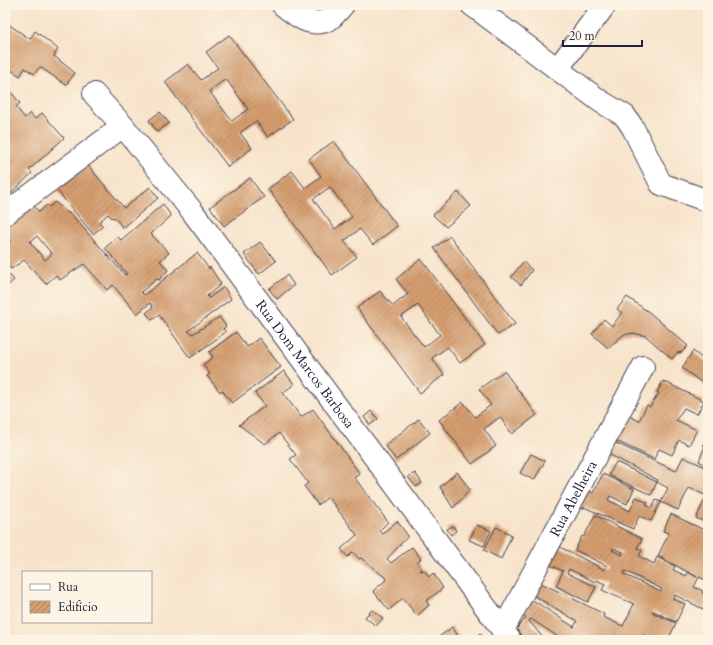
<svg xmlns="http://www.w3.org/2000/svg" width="713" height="645" font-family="Cardo,serif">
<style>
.building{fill:url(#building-hatch);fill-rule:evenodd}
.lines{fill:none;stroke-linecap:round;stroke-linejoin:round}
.minor-casing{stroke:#423f50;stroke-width:24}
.minor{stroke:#fff;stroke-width:22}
.labels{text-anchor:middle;stroke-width:4;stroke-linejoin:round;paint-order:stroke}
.street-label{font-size:14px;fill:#22223b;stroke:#fcf5e5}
</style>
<defs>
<pattern id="building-hatch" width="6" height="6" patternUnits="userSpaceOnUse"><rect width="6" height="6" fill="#d59e6f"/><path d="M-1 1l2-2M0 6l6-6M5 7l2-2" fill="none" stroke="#ac805c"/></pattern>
</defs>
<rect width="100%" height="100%" fill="#fcf5e5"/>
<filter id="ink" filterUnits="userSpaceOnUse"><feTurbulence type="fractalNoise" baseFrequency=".025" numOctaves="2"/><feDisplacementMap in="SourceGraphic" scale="8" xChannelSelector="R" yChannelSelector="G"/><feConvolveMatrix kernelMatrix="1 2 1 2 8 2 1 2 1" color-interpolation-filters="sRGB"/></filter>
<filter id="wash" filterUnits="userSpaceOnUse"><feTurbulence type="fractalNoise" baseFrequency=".012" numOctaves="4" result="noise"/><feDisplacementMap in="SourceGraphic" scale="16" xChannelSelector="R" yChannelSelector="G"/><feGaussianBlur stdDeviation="0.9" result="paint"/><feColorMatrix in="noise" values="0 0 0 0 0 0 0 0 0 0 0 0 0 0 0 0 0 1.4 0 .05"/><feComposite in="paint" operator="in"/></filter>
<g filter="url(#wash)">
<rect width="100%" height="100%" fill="#f7e3ca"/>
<g id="blocks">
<g class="building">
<polygon points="5,22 30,39 35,31 58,49 54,56 75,73 66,85 40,67 34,74 25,68 20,76 11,70 8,74 5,72"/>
<path d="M229,35L293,119L268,137L256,121L240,133L252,148L228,167L165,82L188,64L201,80L218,68L206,52ZM226,79L248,109L232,121L209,91Z"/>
<polygon points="6,86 20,103 16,107 25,118 30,113 35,119 42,113 64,138 29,170 32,173 5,199"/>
<polygon points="160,112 169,123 157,132 149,120"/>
<path d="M334,141L397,226L373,245L360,229L344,241L357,257L332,275L268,189L292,171L305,188L321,176L309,159ZM330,187L352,217L335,229L313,199Z"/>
<polygon points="86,163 124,208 150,187 158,198 123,228 114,217 112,218 108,214 99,222 103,226 93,234 54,187"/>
<polygon points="250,178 264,197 224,226 210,207"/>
<polygon points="458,192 471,206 446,227 433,215"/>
<path d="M55,202L69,214L70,213L125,275L127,274L105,248L118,237L121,240L163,204L171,216L151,234L169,253L160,261L168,270L159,280L157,279L141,292L144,295L197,253L209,269L210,267L221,284L207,296L209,298L224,287L231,299L188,331L193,334L219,317L226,326L223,329L226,332L190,358L159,315L152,320L146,313L153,307L150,303L137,314L113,285L107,290L84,264L60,280L56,275L46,284L24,260L11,269L5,262V241L8,244L12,241L5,233V229L33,205L39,212L47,205L49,207ZM37,236L52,254L45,260L30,242Z"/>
<polygon points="450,236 515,324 498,335 434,248"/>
<polygon points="260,242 276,261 259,274 244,254"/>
<path d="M421,259L485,345L460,363L448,347L432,358L444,375L420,393L357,308L380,291L393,306L408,294L396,279ZM418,305L440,335L424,347L401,317Z"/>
<polygon points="523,262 532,270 521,285 511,277"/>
<polygon points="5,270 14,280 5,288"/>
<polygon points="287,275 294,285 277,299 269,289"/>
<polygon points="627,297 650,313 688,346 682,352 677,353 672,359 646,336 633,333 623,335 608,348 592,334 604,319 612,326 622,313 617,309"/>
<polygon points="236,332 247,347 259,338 281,367 232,403 222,390 220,392 207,376 210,374 203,365 213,357 209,352"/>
<polygon points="693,351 708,363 708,387 682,368"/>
<polygon points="284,371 294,384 283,393 301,417 313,409 360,474 354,477 388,522 379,531 382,534 397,521 408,536 387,559 391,563 412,547 421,559 417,562 422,569 420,571 424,570 429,577 433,573 443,588 426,601 429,605 417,616 403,598 389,610 373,591 387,579 361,558 359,559 353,552 348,557 341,549 357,535 328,497 318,505 304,486 308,483 290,459 296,455 279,433 265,444 239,425 265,406 255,393"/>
<polygon points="504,371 537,415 512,434 500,417 484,429 496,446 472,464 439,420 463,402 475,417 491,405 479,389"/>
<polygon points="663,381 704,401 697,414 684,408 676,420 697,430 689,445 679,440 672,455 659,449 654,459 608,437 621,412 639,421 647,405 650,407 659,393 657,392"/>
<polygon points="371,411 378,419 370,425 364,417"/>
<polygon points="419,419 430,433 396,460 385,445"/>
<polygon points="708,432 708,466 699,461 705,446 703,445"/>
<polygon points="607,439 676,471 683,457 708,468 708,524 696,518 707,496 689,488 678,510 661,502 668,488 657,482 658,480 601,450"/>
<polygon points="531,454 545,461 534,480 520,473"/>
<polygon points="616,462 657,482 651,495 609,475"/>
<polygon points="457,472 470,490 453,508 440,487"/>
<polygon points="415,473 422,483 416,487 408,477"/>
<polygon points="603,474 634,489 627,504 610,496 608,500 630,511 636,497 648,503 646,505 652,508 656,500 661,502 651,521 639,516 633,529 584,507 583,509 575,506 583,488 593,493"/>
<path d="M671,514L708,532V581L699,577L694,587L703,591L702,593L708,596V599L703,609L675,595L673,599L685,604L676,622L653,611V613L676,623L668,640H654L643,635L652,640H558L560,638L531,619L529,621L545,640H524L516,629L526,618L523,615L531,599L574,627L577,621L533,595L539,582L604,614L603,617L623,626L634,604L602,590L605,584L596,580L595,582L569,569L567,573L596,587L588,602L556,586L563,571L548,564L556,545L605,570L607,566L575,550L582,536L584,537L595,515L642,539L637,548L642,550L639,556L654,564L657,557L675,566L673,570L686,576L688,572L697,577L658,556L669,533L663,531ZM613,548L623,552L622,555L612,550ZM625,571L662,589L661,592L623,574Z"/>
<polygon points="477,525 491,531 484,546 469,540"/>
<polygon points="453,526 456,531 451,535 447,529"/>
<polygon points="496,527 512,535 501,559 484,550"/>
<polygon points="372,610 383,618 376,626 365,617"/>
<polygon points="452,627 461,640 435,640"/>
<polygon points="480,633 485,640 472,640"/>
</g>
</g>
</g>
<g filter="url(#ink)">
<use href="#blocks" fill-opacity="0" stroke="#423f50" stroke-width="1"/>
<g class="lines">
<g class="minor-casing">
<g id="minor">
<path d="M283,5C295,15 310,28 328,20C333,18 339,9 343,5"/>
<polyline points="472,5 600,101 625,116 633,128 661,184 708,201"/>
<polyline points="558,68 605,5"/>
<path id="s1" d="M94,94L123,126L192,211L510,640"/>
<polyline points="5,214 123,126"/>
<path id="s2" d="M503,630L643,367"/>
</g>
</g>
<use href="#minor" class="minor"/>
</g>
</g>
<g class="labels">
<g class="street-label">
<text dy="5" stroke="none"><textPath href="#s1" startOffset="343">Rua Dom Marcos Barbosa</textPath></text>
<text dy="5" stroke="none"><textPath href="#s2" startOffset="149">Rua Abelheira</textPath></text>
</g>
</g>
<rect width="713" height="645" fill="none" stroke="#fcf5e5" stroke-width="20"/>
<rect x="22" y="571" width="130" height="52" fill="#fcf5e5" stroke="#a5a1a1"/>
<rect x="30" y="584" width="20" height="6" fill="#ffffff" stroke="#a5a1a1"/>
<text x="58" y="591" font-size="12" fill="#22223b">Rua</text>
<rect x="30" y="601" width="20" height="12" fill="url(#building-hatch)" stroke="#a5a1a1"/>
<text x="58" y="611" font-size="12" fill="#22223b">Edifício</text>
<path d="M563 40v6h79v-6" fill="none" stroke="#22223b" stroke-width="2"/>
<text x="569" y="40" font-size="12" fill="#22223b" stroke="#fcf5e5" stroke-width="3" paint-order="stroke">20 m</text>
</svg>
